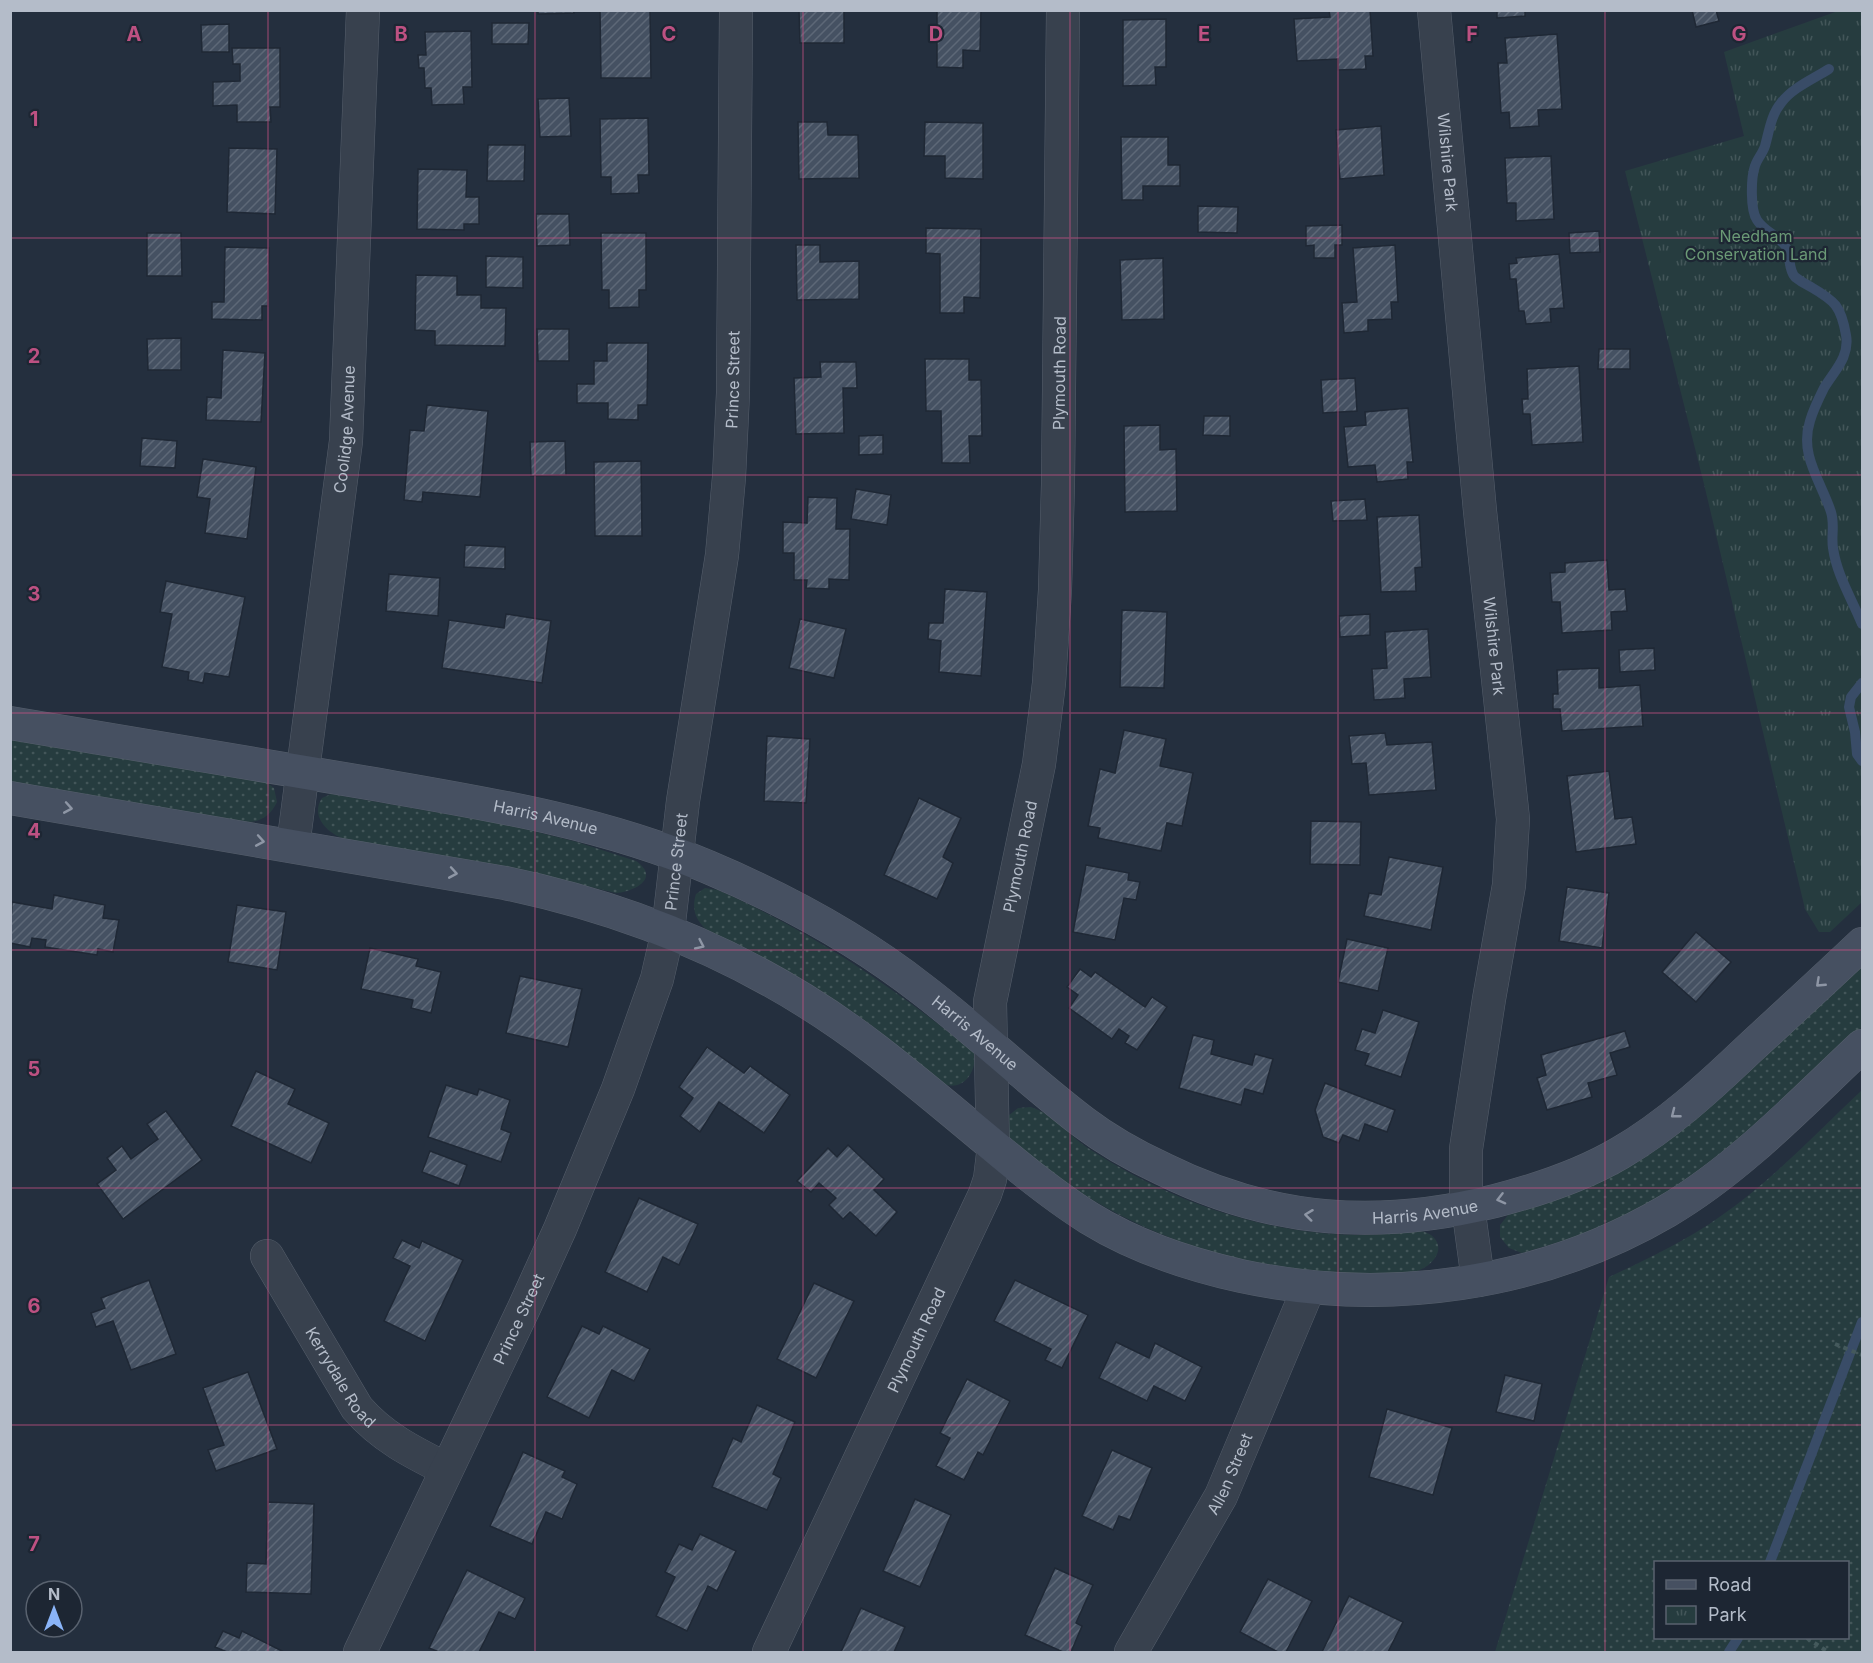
<svg xmlns="http://www.w3.org/2000/svg" width="1873" height="1663" font-family="Inter,sans-serif">
<style>
.grass{fill:url(#grass-dots);fill-rule:evenodd}
.park{fill:url(#park-tufts)}
.lines{fill:none;stroke-linecap:round;stroke-linejoin:round}
.stream{stroke:#394c67;stroke-width:10}
.building{fill:url(#building-hatch);stroke:#1f2835;stroke-width:1.5}
.street-casing{stroke:#565f6c;stroke-width:34}
.secondary-casing{stroke:#565f6c;stroke-width:34}
.path{stroke:#44595c;stroke-width:4;stroke-dasharray:4.5 4.5;stroke-linecap:butt}
.street{stroke:#38414e;stroke-width:33}
.secondary{stroke:#465061;stroke-width:33}
.oneway{stroke:#8e96a5}
.grid{fill:none;stroke:#bd5182;stroke-width:1.5;stroke-opacity:0.55}
.labels{text-anchor:middle;stroke-width:4.5;stroke-linejoin:round;paint-order:stroke}
.street-label{font-size:16px;fill:#b4bcc9;stroke:#1d2633}
.park-label{font-size:16px;fill:#6b9a76;stroke:#1d2633}
.grid-label{font-size:20px;text-anchor:middle;font-weight:bold;fill:#bd5182;stroke:#1d2633;stroke-width:4.5;stroke-linejoin:round;paint-order:stroke}
</style>
<defs>
<pattern id="grass-dots" width="8" height="8" patternUnits="userSpaceOnUse" patternTransform="scale(1.5)"><rect width="8" height="8" fill="#263c3f"/><path d="M2 2h.1M6 6h.1" fill="none" stroke="#435659" stroke-width="1.8" stroke-linecap="round"/></pattern>
<pattern id="park-tufts" width="24" height="20" patternUnits="userSpaceOnUse" patternTransform="scale(1.5)"><rect width="24" height="20" fill="#263c3f"/><path d="M3 7l-1-3M5 7V3M7 7l1-3M15 17l-1-3M17 17v-4M19 17l1-3" fill="none" stroke="#435659"/></pattern>
<pattern id="building-hatch" width="6" height="6" patternUnits="userSpaceOnUse" patternTransform="scale(1.5)"><rect width="6" height="6" fill="#455162"/><path d="M-1 1l2-2M0 6l6-6M5 7l2-2" fill="none" stroke="#5d6877"/></pattern>
</defs>
<rect width="100%" height="100%" fill="#242f3e"/>
<g class="grass">
<path d="M10,739L266,782L274,788L277,802C271,815 261,822 247,822L11,782Z"/>
<path d="M331,794L504,824L577,842L636,861C661,878 634,892 616,893L497,865L344,839C327,833 310,816 322,798Z"/>
<path d="M705,888L718,890C815,933 893,987 975,1053C976,1069 967,1089 947,1085C935,1083 889,1039 875,1028C841,1003 804,979 766,959C747,949 727,942 708,931C696,921 691,910 696,894Z"/>
<polygon points="1862,964 1862,1027 1741,1140 1688,1181 1599,1230 1522,1253 1509,1248 1500,1237 1500,1225 1508,1215"/>
<path d="M1862,1090V1652H1495L1609,1277C1647,1259 1684,1242 1718,1218C1771,1182 1816,1133 1862,1090ZM1848,1562V1638H1656V1562Z"/>
<path d="M1031,1107C1055,1115 1070,1137 1091,1150C1145,1185 1207,1212 1270,1225C1308,1233 1347,1237 1385,1234C1398,1233 1419,1226 1431,1235C1450,1250 1428,1271 1410,1273C1395,1275 1379,1274 1364,1274C1253,1274 1145,1240 1055,1175C1039,1163 1022,1152 1007,1138L1008,1116L1018,1108Z"/>
</g>
<polygon class="park" points="1838,11 1862,11 1862,902 1830,932 1819,932 1805,909 1704,484 1625,171 1744,136 1724,52"/>
<g class="lines">
<g class="stream">
<path d="M1829,69C1813,79 1792,88 1781,103C1771,115 1769,132 1765,146C1763,153 1757,159 1755,166C1751,177 1750,210 1757,220C1763,230 1776,235 1784,244C1792,254 1787,268 1795,277C1800,281 1805,284 1811,287C1835,301 1841,306 1846,335C1850,357 1834,371 1824,388C1819,398 1813,410 1810,421C1799,455 1821,481 1831,512C1835,525 1831,536 1833,548C1837,576 1852,599 1862,624"/>
<polyline points="1862,683 1851,697 1849,707 1855,732 1857,754 1862,761"/>
<polyline points="1770,1562 1862,1322"/>
<polyline points="1729,1652 1738,1638"/>
</g>
</g>
<g class="building">
<polygon points="538,10 573,10 574,13 538,14"/>
<polygon points="600,10 650,10 651,78 601,78"/>
<polygon points="799,10 844,10 844,43 800,43"/>
<polygon points="937,10 981,10 980,51 963,50 963,68 937,67"/>
<polygon points="1329,10 1370,10 1373,56 1365,56 1366,69 1338,70 1338,59 1297,61 1294,19 1330,17"/>
<polygon points="1497,10 1525,10 1525,16 1497,18"/>
<polygon points="1692,10 1716,10 1719,21 1696,27"/>
<polygon points="1166,19 1166,67 1155,67 1156,85 1123,86 1123,20"/>
<polygon points="492,23 529,23 528,44 492,44"/>
<polygon points="229,24 229,52 202,52 201,25"/>
<polygon points="471,31 472,87 463,87 464,104 432,105 431,88 425,88 424,68 419,68 418,55 426,55 425,32"/>
<polygon points="1557,34 1562,109 1538,110 1539,126 1510,128 1509,112 1501,113 1498,63 1507,63 1505,38"/>
<polygon points="232,48 280,48 280,107 270,107 271,122 237,122 237,105 213,106 213,82 240,81 240,64 233,64"/>
<polygon points="569,98 571,136 540,137 538,99"/>
<polygon points="648,118 649,175 638,175 639,193 611,194 611,177 601,177 600,119"/>
<polygon points="798,122 827,122 828,135 858,135 859,178 799,179"/>
<polygon points="925,122 983,123 983,179 945,178 945,156 924,156"/>
<polygon points="1381,126 1384,175 1340,179 1336,130"/>
<polygon points="1121,137 1168,137 1168,165 1180,165 1180,186 1143,186 1143,200 1122,200"/>
<polygon points="488,145 525,145 524,181 487,181"/>
<polygon points="229,148 277,149 275,214 227,212"/>
<polygon points="1551,156 1554,219 1516,221 1516,203 1507,203 1505,158"/>
<polygon points="418,169 467,170 466,197 479,197 479,224 464,224 464,230 417,229"/>
<polygon points="1198,206 1238,207 1237,233 1198,232"/>
<polygon points="536,214 569,214 570,245 537,246"/>
<polygon points="1342,225 1342,245 1335,245 1335,258 1314,258 1314,245 1306,246 1306,226"/>
<polygon points="926,228 981,229 980,298 964,297 964,313 940,313 940,254 926,253"/>
<polygon points="1599,231 1600,252 1570,253 1569,233"/>
<polygon points="147,233 181,233 182,276 147,276"/>
<polygon points="601,233 646,233 646,290 639,290 639,307 609,308 609,290 602,290"/>
<polygon points="796,245 820,245 820,262 859,261 859,299 797,300"/>
<polygon points="1395,245 1398,302 1391,302 1392,319 1368,320 1368,331 1344,333 1342,303 1357,302 1353,248"/>
<polygon points="225,247 269,248 268,306 262,306 262,320 212,319 212,302 224,302"/>
<polygon points="1559,254 1564,308 1550,309 1551,322 1526,324 1524,311 1519,311 1516,279 1510,279 1509,264 1517,263 1516,258"/>
<polygon points="486,256 523,257 523,288 486,287"/>
<polygon points="1163,258 1164,319 1122,320 1120,260"/>
<polygon points="416,275 457,276 457,295 481,295 481,308 506,308 505,346 435,345 435,331 415,330"/>
<polygon points="537,329 569,329 569,361 538,361"/>
<polygon points="181,338 181,370 148,370 147,339"/>
<polygon points="607,343 648,343 647,405 638,405 638,420 608,419 608,403 577,403 577,384 594,384 594,361 607,361"/>
<polygon points="1599,349 1630,349 1630,369 1598,369"/>
<polygon points="223,350 265,353 261,422 206,420 207,397 221,398"/>
<polygon points="925,359 969,359 969,380 981,380 982,436 969,436 970,463 942,463 941,411 926,411"/>
<polygon points="820,362 856,362 857,388 843,388 844,433 796,434 794,378 821,377"/>
<polygon points="1579,366 1583,442 1532,445 1530,414 1523,414 1522,399 1528,399 1527,369"/>
<polygon points="1355,378 1357,411 1323,413 1321,380"/>
<polygon points="427,405 488,411 480,497 423,492 422,502 404,500 410,430 424,431"/>
<polygon points="1408,408 1413,462 1407,462 1408,479 1377,482 1375,465 1348,467 1344,427 1366,425 1365,412"/>
<polygon points="1204,416 1230,416 1230,436 1203,435"/>
<polygon points="1160,425 1160,450 1176,449 1177,511 1125,512 1124,426"/>
<polygon points="883,435 883,454 859,455 859,436"/>
<polygon points="142,438 177,441 175,468 140,466"/>
<polygon points="565,441 566,475 531,476 530,442"/>
<polygon points="203,459 256,467 247,539 205,533 210,499 197,497"/>
<polygon points="641,461 642,536 595,536 594,462"/>
<polygon points="856,489 891,495 887,525 851,519"/>
<polygon points="808,497 837,498 836,529 850,529 849,580 829,579 829,589 806,588 807,580 794,580 794,553 783,553 783,522 807,523"/>
<polygon points="1365,499 1367,520 1333,521 1331,501"/>
<polygon points="1419,515 1422,567 1415,568 1416,591 1381,592 1377,517"/>
<polygon points="465,545 505,547 505,569 464,567"/>
<polygon points="1607,560 1609,590 1625,589 1627,611 1611,612 1612,630 1562,633 1560,602 1552,602 1550,573 1565,572 1565,563"/>
<polygon points="389,574 440,578 438,616 386,611"/>
<polygon points="166,581 245,597 229,677 205,673 203,683 188,680 189,672 162,667 172,614 160,612"/>
<polygon points="945,589 987,592 981,676 939,672 941,641 928,639 929,623 943,623"/>
<polygon points="1122,610 1167,612 1164,688 1120,687"/>
<polygon points="506,614 551,621 542,683 442,668 449,620 504,628"/>
<polygon points="1370,614 1370,635 1340,637 1339,616"/>
<polygon points="800,619 846,629 834,678 789,668"/>
<polygon points="1428,629 1431,677 1404,679 1405,698 1374,700 1372,669 1387,668 1385,632"/>
<polygon points="1654,648 1655,670 1620,672 1619,650"/>
<polygon points="1599,668 1599,688 1640,685 1643,726 1562,731 1560,709 1553,709 1553,694 1558,694 1557,670"/>
<polygon points="1124,730 1166,739 1160,766 1193,773 1182,826 1167,823 1161,851 1098,838 1100,828 1088,826 1100,769 1115,773"/>
<polygon points="1385,733 1387,745 1432,742 1436,790 1369,795 1366,763 1352,764 1349,736"/>
<polygon points="767,736 810,739 806,803 764,801"/>
<polygon points="1609,771 1615,819 1632,817 1636,844 1576,852 1567,776"/>
<polygon points="919,798 961,818 943,857 953,863 937,899 884,875"/>
<polygon points="1311,821 1361,822 1360,865 1310,864"/>
<polygon points="1389,857 1443,867 1431,930 1364,916 1369,893 1381,895"/>
<polygon points="1086,865 1129,873 1128,880 1140,882 1136,900 1124,898 1115,940 1073,932"/>
<polygon points="1567,887 1609,893 1602,948 1559,941"/>
<polygon points="54,895 105,905 103,918 119,920 113,952 98,949 97,955 45,947 46,940 32,938 30,947 10,943 12,902 52,909"/>
<polygon points="237,905 286,912 277,970 228,962"/>
<polygon points="1696,932 1731,962 1696,1002 1662,972"/>
<polygon points="1347,939 1388,948 1378,991 1338,982"/>
<polygon points="370,948 418,959 416,966 441,972 431,1013 411,1008 413,1000 361,989"/>
<polygon points="1080,969 1091,977 1095,972 1145,1007 1152,997 1167,1007 1137,1050 1125,1043 1129,1036 1119,1029 1112,1039 1069,1008 1078,995 1067,987"/>
<polygon points="520,976 582,989 568,1047 506,1033"/>
<polygon points="1383,1010 1419,1022 1401,1077 1365,1065 1369,1054 1355,1050 1362,1029 1375,1033"/>
<polygon points="1625,1031 1630,1047 1610,1053 1617,1075 1588,1083 1592,1097 1547,1110 1537,1078 1546,1075 1541,1055"/>
<polygon points="1193,1035 1214,1040 1211,1054 1252,1065 1255,1054 1273,1059 1263,1094 1245,1089 1241,1105 1179,1088"/>
<polygon points="707,1047 744,1073 750,1066 790,1095 764,1133 719,1102 700,1132 680,1116 693,1098 679,1087"/>
<polygon points="256,1071 295,1089 288,1104 329,1123 311,1163 231,1126"/>
<polygon points="1325,1083 1395,1110 1387,1132 1365,1124 1359,1141 1343,1135 1339,1143 1323,1137 1315,1110"/>
<polygon points="446,1085 477,1095 479,1089 510,1100 501,1129 511,1133 501,1162 428,1137"/>
<polygon points="166,1111 202,1160 123,1219 97,1184 116,1170 107,1158 122,1146 131,1159 158,1139 147,1124"/>
<polygon points="848,1145 884,1179 874,1190 897,1212 876,1236 850,1212 843,1219 829,1205 836,1198 819,1183 811,1192 797,1181 828,1148 837,1157"/>
<polygon points="430,1151 467,1165 459,1186 422,1172"/>
<polygon points="639,1198 698,1224 679,1265 663,1257 647,1292 605,1272"/>
<polygon points="402,1240 419,1248 422,1241 463,1260 425,1341 384,1321 410,1266 393,1258"/>
<polygon points="149,1280 176,1354 131,1370 113,1321 96,1327 91,1313 105,1308 101,1298"/>
<polygon points="1015,1280 1088,1315 1062,1368 1045,1360 1051,1349 994,1321"/>
<polygon points="814,1283 854,1301 816,1378 777,1359"/>
<polygon points="582,1326 599,1334 603,1326 650,1349 634,1381 612,1370 589,1418 547,1397"/>
<polygon points="1116,1342 1149,1358 1155,1343 1202,1367 1185,1401 1154,1386 1147,1401 1099,1378"/>
<polygon points="248,1372 277,1449 216,1471 208,1450 224,1445 203,1388"/>
<polygon points="1505,1375 1542,1384 1534,1421 1496,1412"/>
<polygon points="967,1379 1010,1401 983,1455 978,1452 964,1480 936,1466 950,1438 940,1433"/>
<polygon points="757,1405 795,1422 773,1474 781,1478 767,1510 712,1487 733,1438 741,1442"/>
<polygon points="1387,1409 1452,1428 1433,1495 1369,1477"/>
<polygon points="1112,1450 1152,1468 1130,1520 1119,1516 1113,1530 1082,1516"/>
<polygon points="523,1452 565,1471 562,1477 577,1484 562,1519 546,1512 532,1544 490,1526"/>
<polygon points="915,1499 951,1515 920,1587 883,1571"/>
<polygon points="268,1502 314,1504 311,1594 246,1592 247,1563 266,1564"/>
<polygon points="700,1534 736,1551 717,1591 708,1586 687,1631 656,1616 675,1577 665,1572 679,1544 692,1550"/>
<polygon points="1055,1568 1093,1585 1076,1623 1082,1626 1071,1652 1063,1652 1025,1635"/>
<polygon points="467,1570 525,1598 515,1619 499,1612 479,1652 439,1652 429,1648"/>
<polygon points="1268,1579 1312,1601 1286,1652 1278,1652 1240,1632"/>
<polygon points="1349,1596 1403,1622 1388,1652 1322,1652"/>
<polygon points="861,1608 905,1627 894,1652 841,1652"/>
<polygon points="223,1631 239,1638 242,1631 282,1651 281,1652 227,1652 215,1647"/>
</g>
<g class="lines">
<g class="street-casing">
<g id="street">
<path id="s1" d="M1434,10L1480,511L1513,819L1509,885L1489,999L1466,1149V1192L1478,1280"/>
<path id="s2" d="M293,846L346,441L363,10"/>
<path id="s3" d="M267,1256L357,1408C382,1437 412,1452 446,1469"/>
<path id="s4" d="M360,1652L524,1308L560,1229L618,1089L657,979L668,931L683,801L722,555L729,477L733,393L736,10"/>
<path id="s5" d="M769,1652L985,1194L990,1179L993,1154L990,1002L1039,764L1049,683L1055,590L1058,484L1063,10"/>
<path id="s6" d="M1131,1652L1221,1496L1309,1287"/>
</g>
</g>
<g class="secondary-casing">
<g id="secondary">
<path id="s7" d="M10,723C130,743 249,763 368,783C483,803 600,821 708,867C784,899 858,939 923,990C978,1032 1028,1080 1083,1122C1108,1141 1135,1156 1163,1169C1272,1223 1378,1230 1495,1201C1538,1190 1581,1176 1620,1153C1668,1125 1709,1087 1749,1049C1787,1014 1825,979 1862,944"/>
<path d="M10,798L505,883C640,911 766,965 876,1050C915,1080 953,1112 990,1143C1022,1170 1054,1196 1089,1218C1136,1247 1187,1264 1241,1276C1385,1307 1539,1286 1667,1211C1740,1168 1801,1103 1862,1046"/>
</g>
</g>
<g class="path">
<polyline points="1835,1344 1862,1355"/>
<polyline points="1807,1638 1828,1652"/>
</g>
<use href="#street" class="street"/>
<use href="#secondary" class="secondary"/>
</g>
<defs><path id="oneway-chevron" d="M-2-3.5L2.5 0L-2 3.5" fill="none" stroke-width="1.6" stroke-linecap="round" stroke-linejoin="round" transform="scale(1.5)"/></defs>
<g class="oneway">
<use href="#oneway-chevron" transform="translate(68 808) rotate(10)"/>
<use href="#oneway-chevron" transform="translate(260 841) rotate(10)"/>
<use href="#oneway-chevron" transform="translate(453 873) rotate(10)"/>
<use href="#oneway-chevron" transform="translate(700 945) rotate(25)"/>
<use href="#oneway-chevron" transform="translate(1820 983) rotate(137)"/>
<use href="#oneway-chevron" transform="translate(1675 1114) rotate(142)"/>
<use href="#oneway-chevron" transform="translate(1501 1199) rotate(166)"/>
<use href="#oneway-chevron" transform="translate(1309 1215) rotate(-173)"/>
</g>
<path class="grid" d="M268,10V1652M535,10V1652M803,10V1652M1070,10V1652M1338,10V1652M1605,10V1652M10,238H1862M10,475H1862M10,713H1862M10,950H1862M10,1188H1862M10,1425H1862"/>
<g class="labels">
<g class="street-label">
<text dy="6" stroke="none"><textPath href="#s1" startOffset="153">Wilshire Park</textPath></text>
<text dy="6" stroke="none"><textPath href="#s5" startOffset="1334">Plymouth Road</textPath></text>
<text dy="6" stroke="none"><textPath href="#s4" startOffset="1341">Prince Street</textPath></text>
<text dy="6" stroke="none"><textPath href="#s2" startOffset="420">Coolidge Avenue</textPath></text>
<text dy="6" stroke="none"><textPath href="#s1" startOffset="639">Wilshire Park</textPath></text>
<text dy="6" stroke="none"><textPath href="#s7" startOffset="544">Harris Avenue</textPath></text>
<text dy="6" stroke="none"><textPath href="#s5" startOffset="848">Plymouth Road</textPath></text>
<text dy="6" stroke="none"><textPath href="#s4" startOffset="855">Prince Street</textPath></text>
<text dy="6" stroke="none"><textPath href="#s7" startOffset="1030">Harris Avenue</textPath></text>
<text dy="6" stroke="none"><textPath href="#s7" startOffset="1533">Harris Avenue</textPath></text>
<text dy="6" stroke="none"><textPath href="#s4" startOffset="369">Prince Street</textPath></text>
<text dy="6" stroke="none"><textPath href="#s5" startOffset="345">Plymouth Road</textPath></text>
<text dy="6" stroke="none"><textPath href="#s3" startOffset="142">Kerrydale Road</textPath></text>
<text dy="6" stroke="none"><textPath href="#s6" startOffset="204">Allen Street</textPath></text>
</g>
<g class="park-label">
<text x="1756" y="242">Needham<tspan x="1756" dy="18">Conservation Land</tspan></text>
</g>
</g>
<g class="grid-label">
<text x="134" y="41">A</text>
<text x="401" y="41">B</text>
<text x="669" y="41">C</text>
<text x="936" y="41">D</text>
<text x="1204" y="41">E</text>
<text x="1472" y="41">F</text>
<text x="1739" y="41">G</text>
<text x="34" y="126">1</text>
<text x="34" y="363">2</text>
<text x="34" y="601">3</text>
<text x="34" y="838">4</text>
<text x="34" y="1076">5</text>
<text x="34" y="1313">6</text>
<text x="34" y="1551">7</text>
</g>
<rect width="1873" height="1663" fill="none" stroke="#b4bcc9" stroke-width="24"/>
<rect x="1654" y="1561" width="195" height="78" fill="#1d2633" stroke="#59626f" stroke-width="1.5"/>
<rect x="1666" y="1580" width="30" height="9" fill="#465061" stroke="#59626f" stroke-width="1.5"/>
<text x="1708" y="1591" font-size="18" fill="#b4bcc9">Road</text>
<rect x="1666" y="1606" width="30" height="18" fill="url(#park-tufts)" stroke="#59626f" stroke-width="1.5"/>
<text x="1708" y="1621" font-size="18" fill="#b4bcc9">Park</text>
<g transform="translate(54 1609)"><circle r="28" fill="#1d2633" stroke="#59626f" stroke-width="1.5"/>
<path d="M0-4.5L10 22L0 15L-10 22Z" fill="#8ab4f8"/>
<text y="-9" font-size="16" font-weight="bold" text-anchor="middle" fill="#b4bcc9">N</text>
</g>
</svg>
